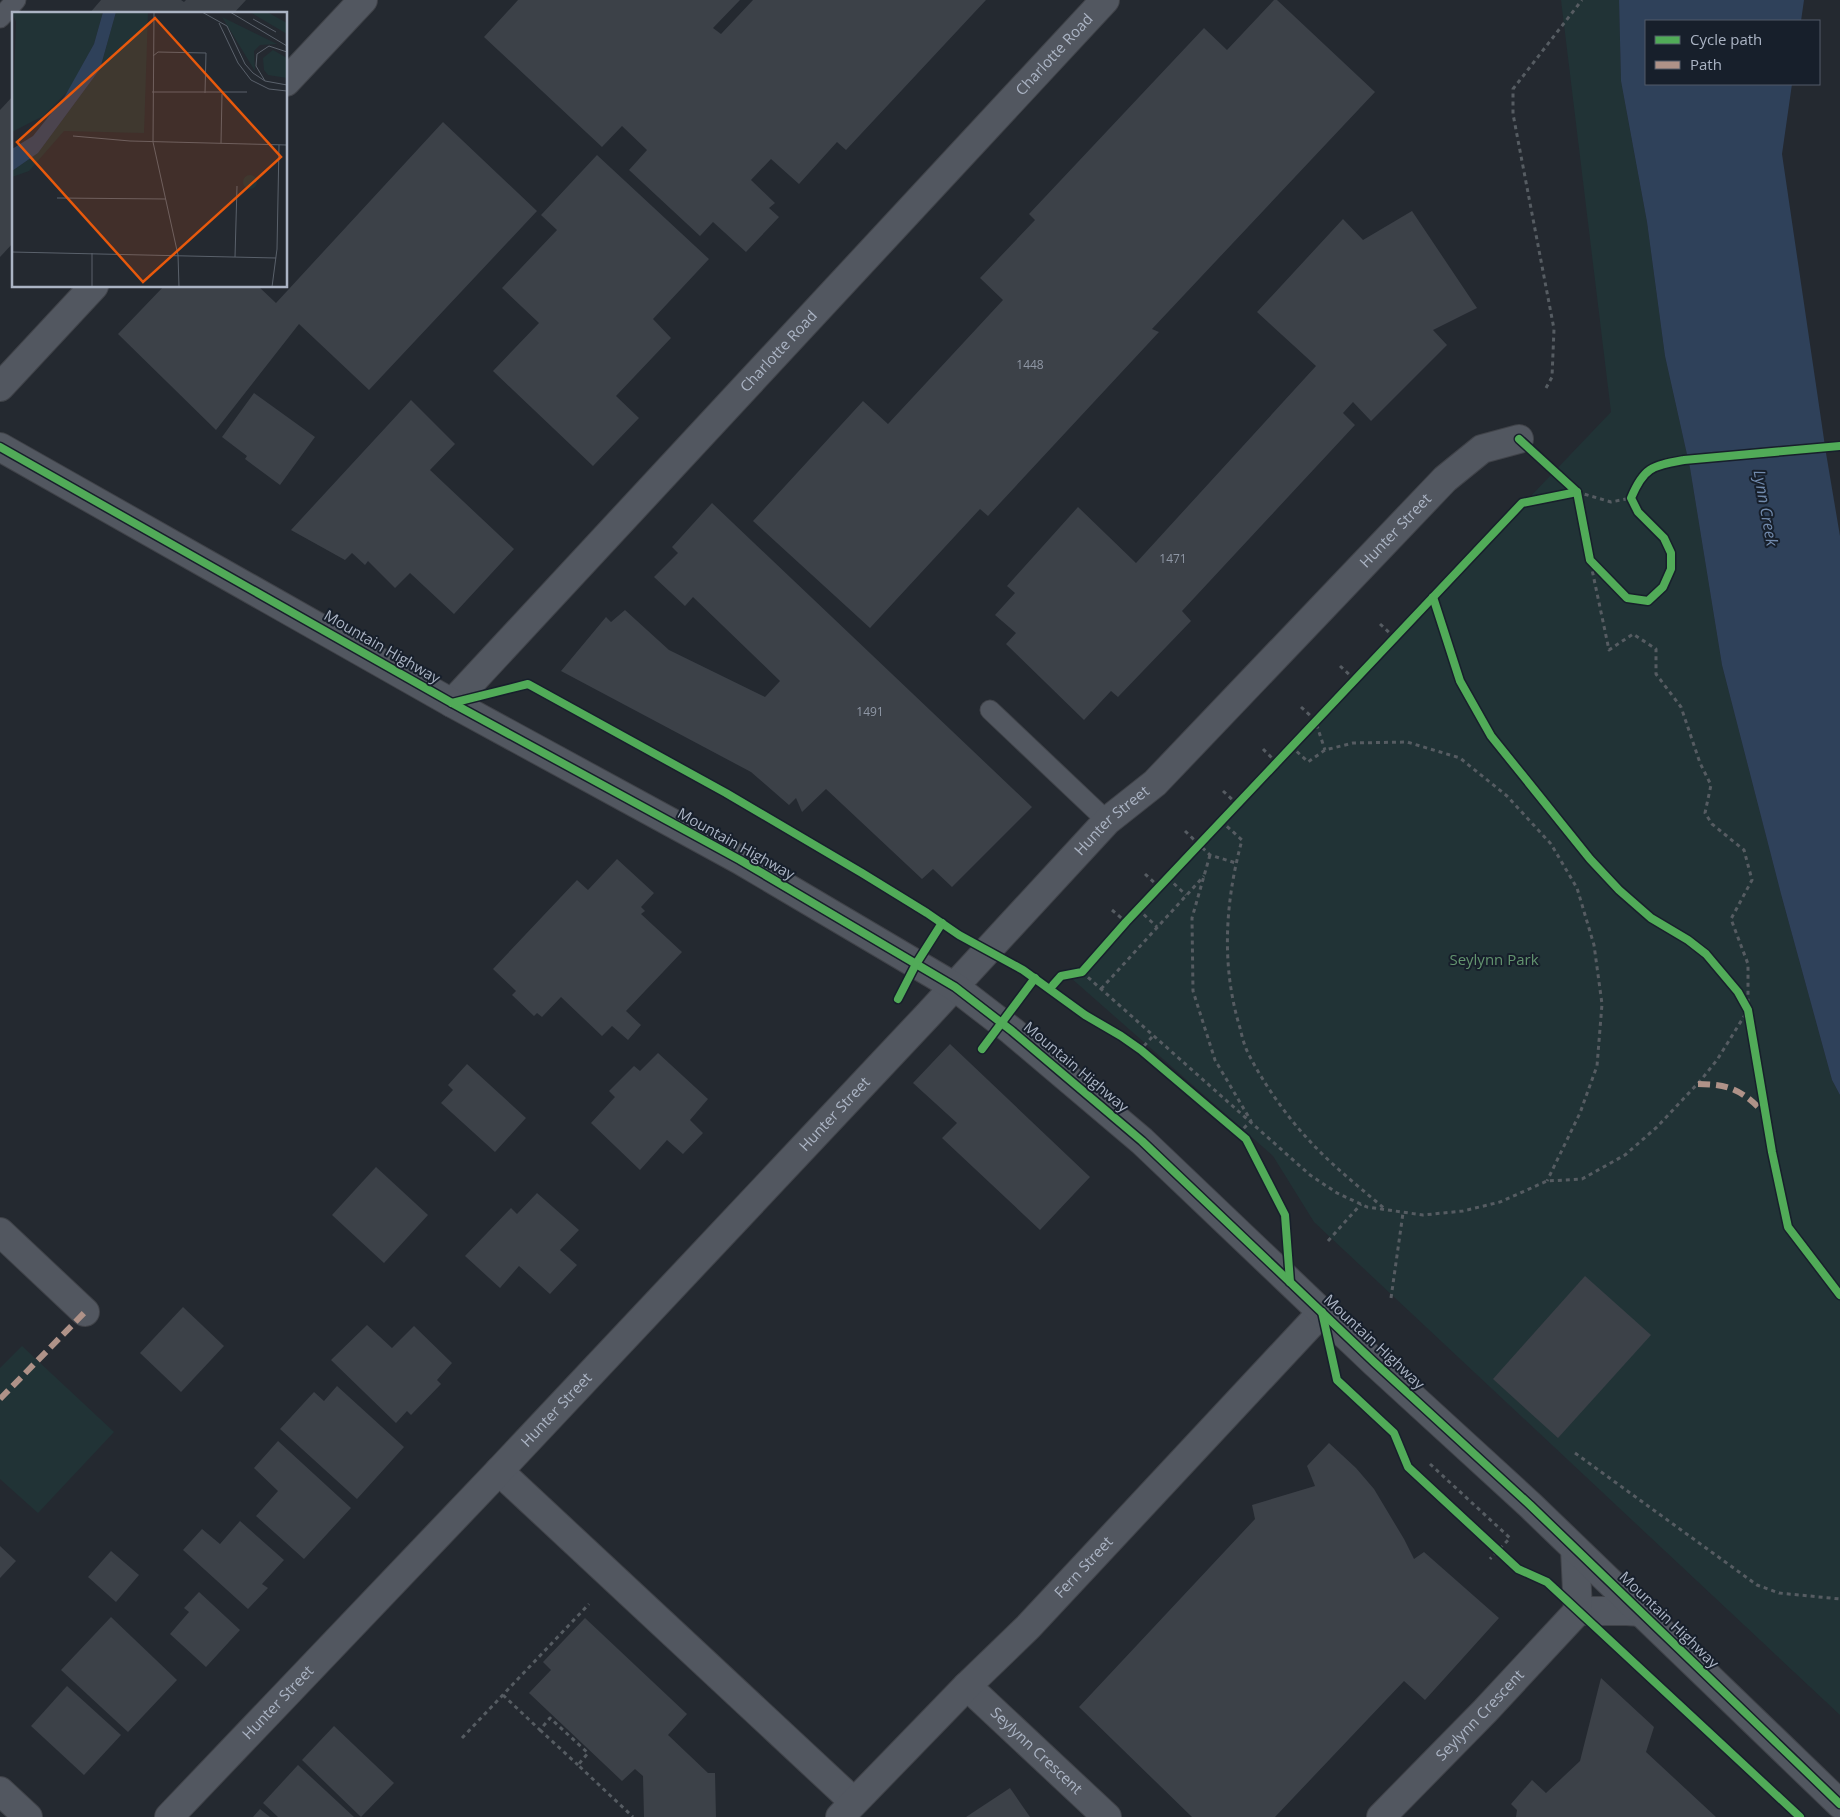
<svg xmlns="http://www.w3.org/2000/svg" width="1840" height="1817" font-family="'Open Sans',sans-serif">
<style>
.green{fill:#213336}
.water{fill:#2f415a}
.building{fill:#3c4148}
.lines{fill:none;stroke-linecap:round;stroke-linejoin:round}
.service-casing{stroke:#404349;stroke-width:21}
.minor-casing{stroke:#404349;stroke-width:30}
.tertiary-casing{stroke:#404349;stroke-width:30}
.path{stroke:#565c62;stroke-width:3;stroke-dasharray:4 4;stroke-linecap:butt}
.service{stroke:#525760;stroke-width:19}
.minor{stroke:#525760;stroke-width:28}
.tertiary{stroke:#525760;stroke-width:28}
.quiet{stroke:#af9288;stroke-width:6;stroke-dasharray:12 6;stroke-linecap:butt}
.cycleway-casing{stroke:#171f2b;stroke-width:11}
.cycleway{stroke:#51ab58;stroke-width:8}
.labels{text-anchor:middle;stroke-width:4;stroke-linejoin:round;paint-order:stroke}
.number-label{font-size:12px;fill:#8f97a5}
.street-label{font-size:15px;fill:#abb4c4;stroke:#171f2b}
.park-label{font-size:15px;fill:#63946f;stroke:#171f2b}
.water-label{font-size:16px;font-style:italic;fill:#728bae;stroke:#171f2b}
.inset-road{fill:none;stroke:#5a616b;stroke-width:1}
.view{fill:#e8590c;fill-opacity:0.15;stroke:#e8590c;stroke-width:2.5}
.inset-edge{fill:none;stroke:#abb4c4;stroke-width:2.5}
</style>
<rect width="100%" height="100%" fill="#242930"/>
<g class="green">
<polygon points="1561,0 1619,0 1621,81 1647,222 1665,356 1690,468 1722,665 1781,894 1832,1080 1840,1095 1840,1715 1314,1222 1273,1156 1071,978 1611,412"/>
<polygon points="22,1346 114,1432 38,1513 0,1479 0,1368"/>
</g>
<polygon class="water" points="1619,0 1804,0 1801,21 1646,21 1646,84 1792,84 1782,154 1826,453 1840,536 1840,1095 1832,1080 1781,894 1722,665 1690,468 1665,356 1647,222 1621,81"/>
<g class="building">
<polygon points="101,0 181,0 184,2 186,0 246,0 233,14 89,14"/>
<polygon points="518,0 740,0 713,28 721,34 753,0 986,0 846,150 837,142 799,184 771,159 751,180 775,203 769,208 779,217 746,252 713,222 700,236 629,170 647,150 622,126 602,147 484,37"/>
<polygon points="1274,0 1277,0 1375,92 1152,329 1159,332 988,516 980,509 870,628 753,521 863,401 888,424 1003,300 980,278 1035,220 1029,214 1204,28 1227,50"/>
<polygon points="14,95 14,242 0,257 0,110"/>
<polygon points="443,122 537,211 369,390 299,324 216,430 118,334 164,286 258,286 276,303"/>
<polygon points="597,155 709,259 653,319 671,338 616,396 639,418 593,466 493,371 539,323 502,288 557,230 541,215"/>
<polygon points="1412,211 1477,308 1433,330 1447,345 1371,421 1353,402 1343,413 1355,425 1182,611 1191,621 1118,697 1111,691 1084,720 1006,644 1016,633 995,615 1015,593 1007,586 1078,507 1136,563 1316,366 1257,312 1343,219 1363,240"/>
<polygon points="254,393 315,437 280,485 245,459 247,456 222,437"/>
<polygon points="411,400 455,444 430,470 514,549 454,614 410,573 395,588 368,561 365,565 352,553 345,560 291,530"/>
<polygon points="712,503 1032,807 952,887 933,869 922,879 826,789 802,812 796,798 789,805 751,772 561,671 606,617 611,622 625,610 669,650 765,697 780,681 693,597 685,606 654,577 678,553 672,547"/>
<polygon points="617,859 654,893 641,907 645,911 641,914 682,952 626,1011 641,1025 628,1040 612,1026 602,1036 561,997 542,1017 537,1013 534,1016 512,995 516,991 493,969 577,880 588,890"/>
<polygon points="950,1044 1090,1177 1040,1230 942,1138 957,1123 913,1083"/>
<polygon points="658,1053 708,1099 690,1120 703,1133 683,1154 667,1140 640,1170 591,1123 615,1097 609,1091 634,1066 640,1071"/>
<polygon points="467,1064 526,1118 495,1152 441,1103 453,1090 448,1085"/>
<polygon points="376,1167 428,1215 384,1263 332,1215"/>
<polygon points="537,1193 579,1230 560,1250 577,1265 550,1294 519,1266 500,1288 465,1256 511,1208 517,1214"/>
<polygon points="1585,1276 1651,1335 1558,1438 1493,1379"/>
<polygon points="183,1307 224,1346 181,1392 140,1353"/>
<polygon points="367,1325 392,1348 414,1326 452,1363 437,1380 441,1384 411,1415 407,1411 396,1423 331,1360"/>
<polygon points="337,1386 404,1447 357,1499 280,1429 314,1392 324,1401"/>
<polygon points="278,1441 351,1508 304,1559 256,1516 278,1491 254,1468"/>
<polygon points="1329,1443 1356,1468 1374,1489 1404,1539 1414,1559 1424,1552 1499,1618 1425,1700 1404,1681 1275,1817 1192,1817 1079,1707 1255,1519 1252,1505 1315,1486 1307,1466"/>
<polygon points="240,1521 284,1560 262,1584 268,1588 248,1609 183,1550 202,1529 220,1544"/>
<polygon points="0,1546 16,1561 0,1578"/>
<polygon points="111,1551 139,1575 116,1602 88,1577"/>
<polygon points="199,1592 240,1630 206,1667 170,1634 189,1612 184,1608"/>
<polygon points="111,1617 177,1680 128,1732 61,1670"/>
<polygon points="585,1618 687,1714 668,1735 708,1773 715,1773 716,1817 644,1817 643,1776 635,1769 622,1781 529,1693 551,1670 543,1662"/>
<polygon points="1601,1678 1654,1727 1646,1752 1716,1817 1516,1817 1517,1810 1511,1804 1532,1780 1546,1793 1580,1761"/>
<polygon points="67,1686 121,1735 84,1775 31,1726"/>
<polygon points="334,1726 394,1783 361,1817 302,1760"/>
<polygon points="298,1765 354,1817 278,1817 263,1803"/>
<polygon points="1010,1788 1030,1817 966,1817"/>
<polygon points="260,1809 270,1817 253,1817"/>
</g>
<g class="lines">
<g class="service-casing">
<g id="service">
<polyline points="0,18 16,0"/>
<polyline points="990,710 1107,821"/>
</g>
</g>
<g class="minor-casing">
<g id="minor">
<polyline points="286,82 363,0"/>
<polyline points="0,387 94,286"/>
<path id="s1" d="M452,703L1105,0"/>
<polyline points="0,1232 85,1312"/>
<polyline points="499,1471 854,1802"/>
<polyline points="1578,1611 1627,1611 1641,1612"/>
<path id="s2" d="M967,1686L1107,1817"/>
<polyline points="0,1791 28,1817"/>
<path id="s3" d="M169,1817L499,1471L927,1016L1107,821L1155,783L1445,479L1482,449L1519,439"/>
<path id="s4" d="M840,1817L967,1686L1028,1627L1322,1312"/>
<path id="s5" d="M1381,1817L1485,1711L1578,1611L1575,1549"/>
</g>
</g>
<g class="tertiary-casing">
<polyline id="tertiary" points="0,447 452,703 740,860 955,987 1012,1031 1142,1141 1375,1363 1530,1505 1840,1804"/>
</g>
<g class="path">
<polyline points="1546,388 1552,377 1554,329 1513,114 1513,89 1582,0"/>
<polyline points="1577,492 1611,502 1631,498"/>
<polyline points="1380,624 1394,637"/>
<polyline points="1340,666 1354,679"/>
<polyline points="1301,707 1315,720 1325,750"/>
<polyline points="1291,746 1308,762 1325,750 1353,743 1407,742 1460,758 1507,796 1551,844 1577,888 1594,945 1602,1004 1597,1066 1580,1113 1547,1181"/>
<polyline points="1263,749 1276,762"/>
<polyline points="1223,791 1237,804"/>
<path d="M1221,821L1242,840C1225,902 1221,966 1240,1028C1242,1036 1244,1045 1248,1053C1262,1081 1285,1114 1306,1137C1330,1164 1358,1186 1385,1209"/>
<polyline points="1185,831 1210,855 1236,863"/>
<polyline points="1210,855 1192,918 1193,991 1215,1060 1251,1121 1243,1129"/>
<polyline points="1145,874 1159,887"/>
<polyline points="1168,878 1186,895"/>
<polyline points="1138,909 1157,927"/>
<polyline points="1112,910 1126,922"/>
<polyline points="1082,972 1310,1175 1337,1193 1367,1207 1423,1215 1463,1211 1500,1202 1547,1181 1582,1179 1625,1155 1657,1127 1701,1080 1717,1060 1748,1010 1748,964 1731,919 1752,880 1744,850 1712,824 1705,813 1711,785 1700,763 1681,707 1656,674 1656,649 1633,634 1609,650 1590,560"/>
<polyline points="1101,989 1204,876"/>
<polyline points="1144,1046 1153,1036"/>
<polyline points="1328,1241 1361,1204"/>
<polyline points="1391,1298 1403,1213"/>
<polyline points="1575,1453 1757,1585 1779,1593 1840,1599"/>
<polyline points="1430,1464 1510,1538 1490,1559"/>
<polyline points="503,1695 540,1730 550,1718 588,1753 578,1765 633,1817"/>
<polyline points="540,1730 578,1765"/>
<polyline points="462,1738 589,1604"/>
</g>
<use href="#service" class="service"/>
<use href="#minor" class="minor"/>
<use href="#tertiary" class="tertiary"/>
<g class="quiet">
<path d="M1698,1084C1730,1084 1743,1091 1764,1113"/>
<polyline points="0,1399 85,1312"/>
</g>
<g class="cycleway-casing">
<g id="cycleway">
<path d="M1519,439L1577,492L1590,560L1627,598L1648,601L1663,587L1671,569V553L1664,538L1638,512L1631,498C1644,467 1652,466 1684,460L1840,446"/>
<polyline points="0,447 452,703 740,860 955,987 1012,1031 1142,1141 1375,1363 1530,1505 1840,1804"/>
<polyline points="1433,597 1460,681 1491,736 1590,859 1619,890 1651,918 1688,940 1706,954 1738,992 1748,1010 1772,1152 1788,1227 1840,1295"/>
<polyline points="452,703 528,684 726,793 862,873 927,913 959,935 1023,970 1085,1015 1121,1036 1141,1050 1246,1139 1285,1215 1290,1282"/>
<polyline points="1053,985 1061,976 1082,972 1126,922 1522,503 1577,492"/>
<polyline points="898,999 916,964 942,923"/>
<polyline points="982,1049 1035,978"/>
<polyline points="1322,1312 1337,1380 1394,1433 1408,1467 1518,1569 1547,1582 1800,1817"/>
</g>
</g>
<use href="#cycleway" class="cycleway"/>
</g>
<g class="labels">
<g class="number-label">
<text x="1030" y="369">1448</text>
<text x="1173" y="563">1471</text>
<text x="870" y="716">1491</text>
</g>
<g class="street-label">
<text dy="5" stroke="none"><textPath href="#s1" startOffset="885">Charlotte Road</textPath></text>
<text dy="5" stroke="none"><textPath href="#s1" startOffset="480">Charlotte Road</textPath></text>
<text dy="5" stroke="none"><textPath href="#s3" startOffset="1778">Hunter Street</textPath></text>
<text transform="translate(382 647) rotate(30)" y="5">Mountain Highway</text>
<text dy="5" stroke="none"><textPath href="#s3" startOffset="1372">Hunter Street</textPath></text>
<text transform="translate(736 844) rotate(29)" y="5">Mountain Highway</text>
<text transform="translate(1076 1067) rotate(40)" y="5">Mountain Highway</text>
<text dy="5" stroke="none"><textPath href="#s3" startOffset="968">Hunter Street</textPath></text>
<text transform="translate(1374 1342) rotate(43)" y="5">Mountain Highway</text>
<text dy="5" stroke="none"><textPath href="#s3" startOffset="562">Hunter Street</textPath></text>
<text dy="5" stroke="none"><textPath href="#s4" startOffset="349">Fern Street</textPath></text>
<text transform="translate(1669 1620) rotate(44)" y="5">Mountain Highway</text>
<text dy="5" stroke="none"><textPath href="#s3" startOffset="158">Hunter Street</textPath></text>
<text dy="5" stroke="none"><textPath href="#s5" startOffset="142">Seylynn Crescent</textPath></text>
<text dy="5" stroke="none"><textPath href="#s2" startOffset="95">Seylynn Crescent</textPath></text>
</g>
<g class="park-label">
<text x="1494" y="965">Seylynn Park</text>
</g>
<g class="water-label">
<text transform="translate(1766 508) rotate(80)" y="6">Lynn Creek</text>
</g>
</g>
<g transform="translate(12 12)">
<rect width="275" height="275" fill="#242930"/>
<path d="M0,0H91L82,32L57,78L31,104L0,120L4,10ZM104,0H136L132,121L52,119L17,159L0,165V159L26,141L88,57ZM238,0H255L275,11V22ZM210,5L265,32L248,33L242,39L243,59ZM261,38L275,46V66L256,63L252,58L251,46ZM231 170a7 7 0 1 1 14 0a7 7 0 1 1-14 0Z" fill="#213336"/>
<path d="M91,0H104L88,57L26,141L0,159V137L21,124L53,84L82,32Z" fill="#2f415a"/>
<path class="inset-road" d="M142,0L141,130L166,243L167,275M190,0L215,14L233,52L241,61L253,69L275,73M218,0L275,34M241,7L264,20M207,11L226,51L239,68L257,77L275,79M141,44L146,40L194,41L193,81M253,69L244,54L245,42L257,34L275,40M140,80H235M61,124L118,129L275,133M209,131L210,82M45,186L154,187M0,240L264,246M223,245L225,174M80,275V241M260,275L265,237L267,133"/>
<path class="view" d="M143,6L269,145L131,270L5,130Z"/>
<rect width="275" height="275" class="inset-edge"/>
</g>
<rect x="1645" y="20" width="175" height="65" fill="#171f2b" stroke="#525b68"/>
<rect x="1655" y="36" width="25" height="8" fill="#51ab58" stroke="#525b68"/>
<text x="1690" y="45" font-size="15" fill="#abb4c4">Cycle path</text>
<rect x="1655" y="61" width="25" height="8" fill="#af9288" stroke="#525b68"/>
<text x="1690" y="70" font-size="15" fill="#abb4c4">Path</text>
</svg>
